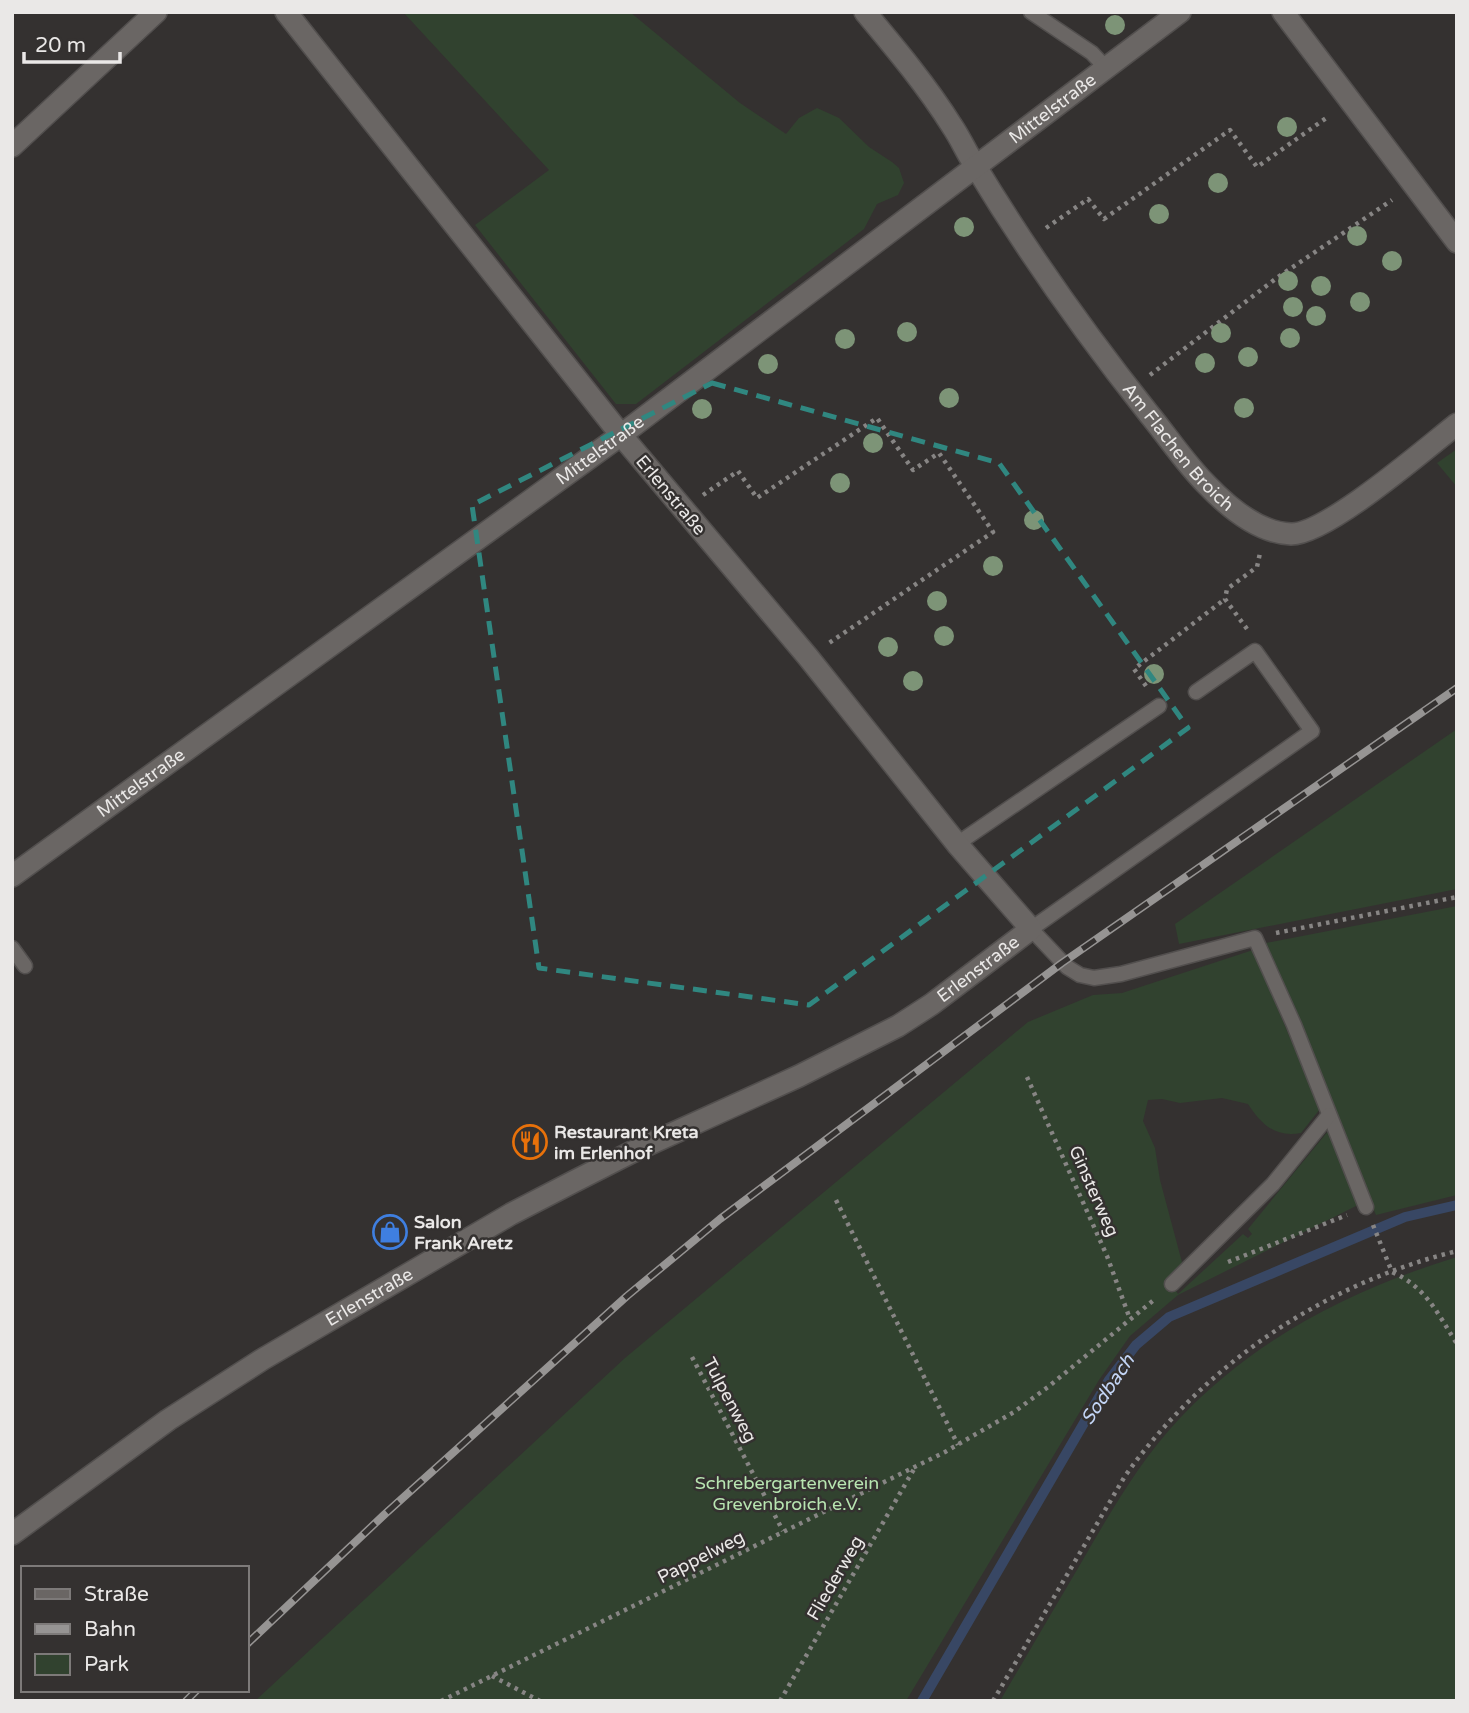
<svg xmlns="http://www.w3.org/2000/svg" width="1469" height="1713" font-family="'Varela Round',sans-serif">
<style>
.green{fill:#31422f}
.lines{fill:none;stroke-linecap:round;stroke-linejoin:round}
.stream{stroke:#384764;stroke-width:10}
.service-casing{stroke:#524f4e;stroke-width:17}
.minor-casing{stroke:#524f4e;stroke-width:24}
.path{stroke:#878584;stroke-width:4.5;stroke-dasharray:3.5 5;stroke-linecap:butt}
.service{stroke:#6a6664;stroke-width:14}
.minor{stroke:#6a6664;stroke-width:21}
.rail-casing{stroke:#969493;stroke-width:8}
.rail{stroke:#343130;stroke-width:5;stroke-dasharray:16;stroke-linecap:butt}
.tree{fill:#7d9477}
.marked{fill:none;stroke:#308780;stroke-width:5;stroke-dasharray:14 9;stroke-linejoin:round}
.labels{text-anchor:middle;stroke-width:5;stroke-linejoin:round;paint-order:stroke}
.street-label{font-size:18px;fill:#eae8e7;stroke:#343130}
.poi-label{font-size:18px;font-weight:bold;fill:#eae8e7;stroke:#343130;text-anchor:start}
.park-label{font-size:18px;fill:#b8e5b1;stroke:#343130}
.water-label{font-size:19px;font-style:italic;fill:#c3d5f6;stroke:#343130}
</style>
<rect width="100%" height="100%" fill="#343130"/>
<g class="green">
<polygon points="403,12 630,12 740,103 786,134 799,118 817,108 839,118 869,147 892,162 899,168 904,183 898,195 877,204 864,229 636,404 616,404 475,225 549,170"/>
<polygon points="1457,449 1457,487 1437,463"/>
<polygon points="1457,729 1457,889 1179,944 1175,924"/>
<polygon points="1457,906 1457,1195 1376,1215 1266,943"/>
<path d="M1253,950L1320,1109L1301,1133C1275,1138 1261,1124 1248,1104L1222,1098L1180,1103L1162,1099L1148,1100L1143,1121L1155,1148L1160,1180L1183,1266L1172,1284L1178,1294L1243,1234L1248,1238L1252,1234L1248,1229L1329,1130L1360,1204L1178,1295L1130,1336L1099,1380L906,1701H255L625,1358L1028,1022L1093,995L1122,993Z"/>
<path d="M1457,1257V1701H1000C1027,1655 1054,1609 1081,1563C1110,1513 1140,1460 1180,1418C1256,1338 1352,1289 1457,1257Z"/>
</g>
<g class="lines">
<polyline class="stream" points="922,1701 1109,1380 1136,1345 1169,1317 1405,1217 1457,1205"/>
<g class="service-casing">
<g id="service">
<polyline points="1031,12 1092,53 1106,68"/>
<polyline points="1196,692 1255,651 1312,731 1031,929 1067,967 1080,975 1094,978 1121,974 1255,938 1294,1025 1366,1207"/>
<polyline points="957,844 1159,706"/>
<polyline points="12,948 25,966"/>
<polyline points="1172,1284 1273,1184 1329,1115"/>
</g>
</g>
<g class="minor-casing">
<g id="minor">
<path id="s1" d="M865,12C896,49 927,86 952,126C961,139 967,154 976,167C1028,253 1087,336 1149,414C1168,437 1185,463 1206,484C1227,506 1259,533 1291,534C1326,535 1425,449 1457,424"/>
<polyline points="1283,12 1457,242"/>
<polyline points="12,146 156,12"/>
<path id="s2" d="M12,876L621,435L1180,12"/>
<path id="s3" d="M12,1534L168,1420L263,1359L511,1214L573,1182L632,1152L799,1076L898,1026L932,1004L1031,929L957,844L808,657L621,435L286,12"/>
</g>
</g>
<g class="path">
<polyline points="1046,228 1088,199 1104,219 1230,130 1257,167 1329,116"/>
<polyline points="1150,375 1278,277 1392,200"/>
<polyline points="703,495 738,471 757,498 877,418 913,470 939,453 993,532 829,643"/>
<polyline points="1247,629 1225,599 1227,589 1257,567 1260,553"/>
<polyline points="1146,686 1134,669 1225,599"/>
<polyline points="1276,933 1457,897"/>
<polyline points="1027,1077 1107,1256 1130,1319"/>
<polyline points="836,1200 958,1445"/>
<path d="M1373,1225L1392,1272C1426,1287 1438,1314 1457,1344"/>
<polyline points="1228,1262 1347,1215"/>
<polyline points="692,1357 783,1531"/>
<polyline points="492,1676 540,1701"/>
<polyline points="441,1701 945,1452 1014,1412 1048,1387 1155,1299"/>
<polyline points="780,1701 914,1469"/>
<path d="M993,1701L1125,1476C1205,1364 1323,1284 1457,1251"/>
</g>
<use href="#service" class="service"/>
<use href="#minor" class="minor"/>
<g class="rail-casing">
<g id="rail">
<polyline points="247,1644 385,1514 627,1296 720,1219 1062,963 1457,688"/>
<polyline points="186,1701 197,1690"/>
</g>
</g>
<use href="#rail" class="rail"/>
</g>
<g class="tree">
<circle cx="1115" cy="25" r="10"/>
<circle cx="1287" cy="127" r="10"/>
<circle cx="1218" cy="183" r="10"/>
<circle cx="1159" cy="214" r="10"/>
<circle cx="964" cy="227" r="10"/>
<circle cx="1357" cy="236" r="10"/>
<circle cx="1392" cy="261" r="10"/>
<circle cx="1288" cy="281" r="10"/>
<circle cx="1321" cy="286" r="10"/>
<circle cx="1360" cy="302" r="10"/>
<circle cx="1293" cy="307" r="10"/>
<circle cx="1316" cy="316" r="10"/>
<circle cx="907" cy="332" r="10"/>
<circle cx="1221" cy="333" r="10"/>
<circle cx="1290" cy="338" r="10"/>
<circle cx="845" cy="339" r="10"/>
<circle cx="1248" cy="357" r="10"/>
<circle cx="1205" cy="363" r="10"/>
<circle cx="768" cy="364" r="10"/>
<circle cx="949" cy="398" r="10"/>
<circle cx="1244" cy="408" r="10"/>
<circle cx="702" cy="409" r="10"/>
<circle cx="873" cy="443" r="10"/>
<circle cx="840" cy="483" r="10"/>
<circle cx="1034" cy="520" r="10"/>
<circle cx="993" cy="566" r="10"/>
<circle cx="937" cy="601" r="10"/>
<circle cx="944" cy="636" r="10"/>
<circle cx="888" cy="647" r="10"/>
<circle cx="1154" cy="674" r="10"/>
<circle cx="913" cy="681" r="10"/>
</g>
<path class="marked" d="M712,383L999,463L1188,728L809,1005L539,968L472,505Z"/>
<defs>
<g id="restaurant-ring" transform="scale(1.75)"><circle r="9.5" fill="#343130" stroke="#e8710a" stroke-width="1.5"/><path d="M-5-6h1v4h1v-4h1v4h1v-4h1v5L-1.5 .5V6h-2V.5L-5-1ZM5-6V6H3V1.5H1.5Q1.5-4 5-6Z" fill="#e8710a"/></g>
<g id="shop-ring" transform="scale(1.75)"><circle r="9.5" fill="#343130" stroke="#3f7fe0" stroke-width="1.5"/><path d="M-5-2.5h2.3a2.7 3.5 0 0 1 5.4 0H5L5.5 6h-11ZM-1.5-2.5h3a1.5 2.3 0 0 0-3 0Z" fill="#3f7fe0"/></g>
</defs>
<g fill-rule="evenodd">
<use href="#restaurant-ring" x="530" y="1142"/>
<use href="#shop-ring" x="390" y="1232"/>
</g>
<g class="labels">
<g class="street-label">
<text dy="6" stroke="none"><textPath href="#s2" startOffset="1293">Mittelstraße</textPath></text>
<text dy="6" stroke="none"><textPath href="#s1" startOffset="537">Am Flachen Broich</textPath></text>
<text dy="6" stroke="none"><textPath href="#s2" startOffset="726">Mittelstraße</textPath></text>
<text transform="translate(671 495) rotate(50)" y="6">Erlenstraße</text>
<text dy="6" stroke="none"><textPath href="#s2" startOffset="159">Mittelstraße</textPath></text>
<text dy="6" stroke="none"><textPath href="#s3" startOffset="1122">Erlenstraße</textPath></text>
<text transform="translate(1094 1191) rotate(66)" y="6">Ginsterweg</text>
<text dy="6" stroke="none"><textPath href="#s3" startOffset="429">Erlenstraße</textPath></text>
<text transform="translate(730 1400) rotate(62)" y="6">Tulpenweg</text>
<text transform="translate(701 1557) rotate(-27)" y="6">Pappelweg</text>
<text transform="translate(835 1578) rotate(-60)" y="6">Fliederweg</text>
</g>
<g class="poi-label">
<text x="554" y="1138">Restaurant Kreta<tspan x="554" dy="21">im Erlenhof</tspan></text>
<text x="414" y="1228">Salon<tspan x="414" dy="21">Frank Aretz</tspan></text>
</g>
<g class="park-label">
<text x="787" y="1489">Schrebergartenverein<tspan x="787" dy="21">Grevenbroich e.V.</tspan></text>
</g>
<g class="water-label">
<text transform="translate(1107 1389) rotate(-56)" y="7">Sodbach</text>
</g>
</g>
<rect width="1469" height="1713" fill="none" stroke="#eae8e7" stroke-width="28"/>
<rect x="21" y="1566" width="228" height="126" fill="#343130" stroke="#7d7a79" stroke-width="2"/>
<rect x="35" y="1589" width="35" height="10" fill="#6a6664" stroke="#7d7a79" stroke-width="2"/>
<text x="84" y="1601" font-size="21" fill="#eae8e7">Straße</text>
<rect x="35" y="1624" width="35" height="10" fill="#969493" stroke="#7d7a79" stroke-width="2"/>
<text x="84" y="1636" font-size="21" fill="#eae8e7">Bahn</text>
<rect x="35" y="1654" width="35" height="21" fill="#31422f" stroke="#7d7a79" stroke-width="2"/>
<text x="84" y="1671" font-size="21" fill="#eae8e7">Park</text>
<path d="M24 52v10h96v-10" fill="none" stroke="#eae8e7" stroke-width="3.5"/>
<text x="35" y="52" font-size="21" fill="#eae8e7" stroke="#343130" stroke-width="5" paint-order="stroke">20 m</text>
</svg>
